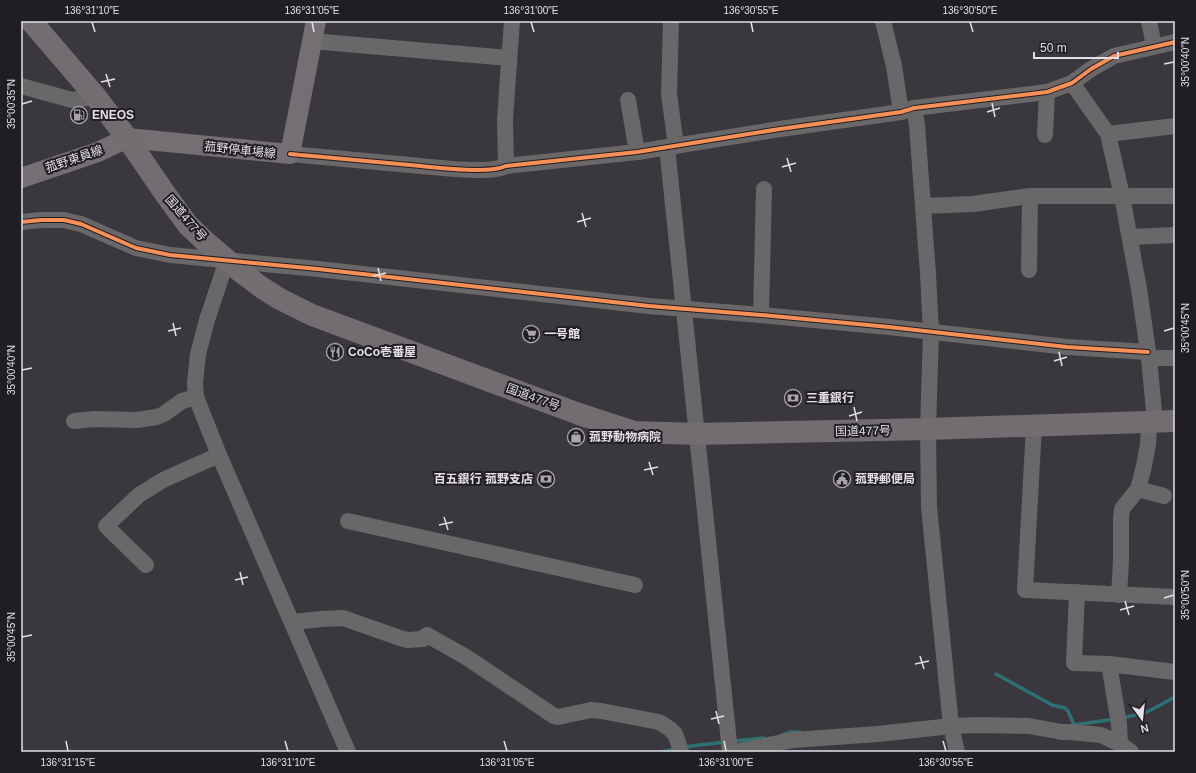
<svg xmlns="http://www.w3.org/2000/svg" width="1196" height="773" font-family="Arial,'Noto Sans JP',sans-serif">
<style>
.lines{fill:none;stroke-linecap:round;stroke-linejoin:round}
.stream{stroke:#2e7175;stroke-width:3.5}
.minor{stroke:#6a6768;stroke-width:16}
.major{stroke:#736f72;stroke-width:20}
.highway{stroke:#716d70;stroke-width:22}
.cycleway-casing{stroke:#201d23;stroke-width:6}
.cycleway{stroke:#f78f57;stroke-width:4}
.ticks{fill:none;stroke:#e4dfe8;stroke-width:1.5}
.labels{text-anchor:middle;stroke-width:4;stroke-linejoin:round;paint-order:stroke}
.poi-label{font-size:12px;font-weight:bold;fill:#e4dfe8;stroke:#201d23;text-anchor:start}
.street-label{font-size:12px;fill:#e4dfe8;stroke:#201d23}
.neatline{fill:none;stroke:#e4dfe8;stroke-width:1.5}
.ticks-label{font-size:10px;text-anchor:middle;fill:#e4dfe8}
</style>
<rect width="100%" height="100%" fill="#3b373e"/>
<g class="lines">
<g class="stream">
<polyline points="996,674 1052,705 1065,708 1068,711 1074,725 1115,719"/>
<polyline points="1123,718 1147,712 1175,697"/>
<polyline points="782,735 791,732 800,732"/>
<polyline points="733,741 764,738"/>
<polyline points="683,747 725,742"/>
<polyline points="661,752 675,749"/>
</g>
<g class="minor">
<polyline points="671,21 669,94 676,146"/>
<polyline points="883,21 894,66 901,112"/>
<polyline points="1149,21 1154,46"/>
<polyline points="311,41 509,58"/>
<polyline points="1072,83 1108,134 1122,196 1139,289 1149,358 1155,422"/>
<polyline points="21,86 72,100 96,97"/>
<polyline points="628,100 637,152"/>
<polyline points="914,108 917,125 928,274 931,332 928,429 929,507 951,726 957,752"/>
<polyline points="1108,134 1175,126"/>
<polyline points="1045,135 1047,92"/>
<polyline points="667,147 730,752"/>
<path d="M290,154C333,158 377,162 421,166C440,168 490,174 506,166L637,152L780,129L901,112L914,108L1047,92L1072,83L1091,69L1114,56L1175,42"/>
<polyline points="506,166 505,119 512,21"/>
<polyline points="923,206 973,204 1030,196 1175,196"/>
<polyline points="21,222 41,220 64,220 81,224 136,248 170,255 318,269 649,306 761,315 889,327 1067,347 1148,352"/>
<polyline points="1130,237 1175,235"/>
<polyline points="227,260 207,320 198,354 195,383 196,397 219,455 348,752"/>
<polyline points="1029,270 1030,196"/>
<polyline points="761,315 764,189"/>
<polyline points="1149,358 1175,358"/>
<polyline points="74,421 94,419 137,420 157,417 164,414 182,401 196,397"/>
<polyline points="1034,426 1025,590 1175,597"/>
<polyline points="1138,489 1164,496"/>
<polyline points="348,521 635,585"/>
<polyline points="146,565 106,526 139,495 163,480 219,455"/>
<polyline points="1077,592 1074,663 1109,664 1175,672"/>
<polyline points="1119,595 1121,560 1121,518 1122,509 1138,489 1144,466 1148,444 1149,422"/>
<polyline points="292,622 322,619 343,618 400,638 407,640 423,639 427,635 466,657 554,716 558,717 591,710 601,711 659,722 670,729 675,734 678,742 681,752"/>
<polyline points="1109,664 1119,724 1120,744"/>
<polyline points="734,752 793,740 878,734 951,726 980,725 1029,726 1062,732 1070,732 1101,735 1120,744 1131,752"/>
</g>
<polyline class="major" points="21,178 98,152 127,138 290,154 316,21"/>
<polyline class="highway" points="31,21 96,97 127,138 166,195 188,225 208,244 241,272 261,287 278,298 312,315 579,414 634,432 697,434 928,429 1175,421"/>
<g class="cycleway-casing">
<g id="cycleway">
<path d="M290,154C333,158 377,162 421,166C440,168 490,174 506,166L637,152L780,129L901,112L914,108L1047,92L1072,83L1091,69L1114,56L1175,42"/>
<polyline points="21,222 41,220 64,220 81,224 136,248 170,255 318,269 649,306 761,315 889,327 1067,347 1148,352"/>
</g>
</g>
<use href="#cycleway" class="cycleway"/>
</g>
<path class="ticks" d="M92,22L95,32M312,22L314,32M531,22L534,32M751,22L753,32M970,22L973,32M1164,64L1174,62M106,74L110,87M101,82L115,79M992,103L995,117M22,104L32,101M987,112L1000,108M787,158L791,172M782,167L796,163M582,213L586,227M577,222L591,218M378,268L381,281M373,276L386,273M173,323L176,336M168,331L181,328M1164,331L1174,328M1059,352L1062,366M1054,361L1067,357M22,370L32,368M854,407L857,421M849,416L862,412M649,462L653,475M644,470L658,467M444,517L448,530M439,525L453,522M240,572L243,585M235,580L248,577M1164,598L1174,595M1125,601L1129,615M1120,610L1134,606M22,637L32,635M920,656L924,669M915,664L929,661M716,711L719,724M711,719L724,716M66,741L68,751M285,741L288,751M504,741L507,751M724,741L726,751M943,741L946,751"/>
<defs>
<g id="fuel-ring" transform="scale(0.9)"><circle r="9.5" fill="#201d23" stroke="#a9a4ac" stroke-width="1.5"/><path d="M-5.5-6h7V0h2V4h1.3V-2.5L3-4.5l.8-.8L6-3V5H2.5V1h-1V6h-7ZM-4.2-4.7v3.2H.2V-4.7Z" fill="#a9a4ac"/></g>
<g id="supermarket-ring" transform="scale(0.9)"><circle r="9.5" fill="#201d23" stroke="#a9a4ac" stroke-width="1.5"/><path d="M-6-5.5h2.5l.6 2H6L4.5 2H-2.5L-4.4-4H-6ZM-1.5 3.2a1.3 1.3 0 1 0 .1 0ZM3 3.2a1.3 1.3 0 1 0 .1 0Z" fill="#a9a4ac"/></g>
<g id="restaurant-ring" transform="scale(0.9)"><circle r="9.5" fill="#201d23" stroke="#a9a4ac" stroke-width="1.5"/><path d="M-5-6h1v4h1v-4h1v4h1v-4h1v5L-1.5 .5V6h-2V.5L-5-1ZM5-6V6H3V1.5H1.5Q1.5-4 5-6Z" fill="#a9a4ac"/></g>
<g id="bank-ring" transform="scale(0.9)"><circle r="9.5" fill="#201d23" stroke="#a9a4ac" stroke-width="1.5"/><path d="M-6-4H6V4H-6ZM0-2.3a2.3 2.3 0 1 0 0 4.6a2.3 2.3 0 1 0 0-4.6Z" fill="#a9a4ac"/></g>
<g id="shop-ring" transform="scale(0.9)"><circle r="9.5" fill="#201d23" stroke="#a9a4ac" stroke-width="1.5"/><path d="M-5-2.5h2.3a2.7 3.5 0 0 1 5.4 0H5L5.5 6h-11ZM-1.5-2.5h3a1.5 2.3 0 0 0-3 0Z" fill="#a9a4ac"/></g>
<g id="civic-ring" transform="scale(0.9)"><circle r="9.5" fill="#201d23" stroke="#a9a4ac" stroke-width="1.5"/><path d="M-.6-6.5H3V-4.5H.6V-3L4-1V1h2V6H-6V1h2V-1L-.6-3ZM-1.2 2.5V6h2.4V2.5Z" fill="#a9a4ac"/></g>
</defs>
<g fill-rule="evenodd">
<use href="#fuel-ring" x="79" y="115"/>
<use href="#supermarket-ring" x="531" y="334"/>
<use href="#restaurant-ring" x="335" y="352"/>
<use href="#bank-ring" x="793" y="398"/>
<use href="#shop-ring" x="576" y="437"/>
<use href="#bank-ring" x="546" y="479"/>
<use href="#civic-ring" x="842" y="479"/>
</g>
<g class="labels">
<g class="poi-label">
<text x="92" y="119">ENEOS</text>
<text x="544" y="338">一号館</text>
<text x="348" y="356">CoCo壱番屋</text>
<text x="806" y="402">三重銀行</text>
<text x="589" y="441">菰野動物病院</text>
<text x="533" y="483" text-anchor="end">百五銀行 菰野支店</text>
<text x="855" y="483">菰野郵便局</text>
</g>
<g class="street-label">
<text transform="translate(240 150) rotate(6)" y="4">菰野停車場線</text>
<text transform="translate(74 159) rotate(-19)" y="4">菰野東員線</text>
<text transform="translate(186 218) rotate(49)" y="4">国道477号</text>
<text transform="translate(533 397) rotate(20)" y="4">国道477号</text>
<text transform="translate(863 431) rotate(-1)" y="4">国道477号</text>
</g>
</g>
<rect width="1196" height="773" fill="none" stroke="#201d23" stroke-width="44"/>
<g transform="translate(1142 719) rotate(165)" stroke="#201d23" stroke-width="3" paint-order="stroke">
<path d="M0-3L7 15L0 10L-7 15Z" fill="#e4dfe8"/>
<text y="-6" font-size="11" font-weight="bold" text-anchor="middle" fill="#e4dfe8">N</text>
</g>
<path d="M1034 52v6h84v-6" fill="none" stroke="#e4dfe8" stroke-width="2"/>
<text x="1040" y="52" font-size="12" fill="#e4dfe8" stroke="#201d23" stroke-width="3" paint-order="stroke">50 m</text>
<rect x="22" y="22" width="1152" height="729" class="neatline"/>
<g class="ticks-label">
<text x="92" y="14">136°31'10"E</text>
<text x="312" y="14">136°31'05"E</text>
<text x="531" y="14">136°31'00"E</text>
<text x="751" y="14">136°30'55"E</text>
<text x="970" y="14">136°30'50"E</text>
<text transform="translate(1185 62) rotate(-90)" y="4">35°00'40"N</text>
<text transform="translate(11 104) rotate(-90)" y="4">35°00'35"N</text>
<text transform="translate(1185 328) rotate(-90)" y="4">35°00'45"N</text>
<text transform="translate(11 370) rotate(-90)" y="4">35°00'40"N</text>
<text transform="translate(1185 595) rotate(-90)" y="4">35°00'50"N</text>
<text transform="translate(11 637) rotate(-90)" y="4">35°00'45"N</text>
<text x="68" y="766">136°31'15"E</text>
<text x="288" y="766">136°31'10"E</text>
<text x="507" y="766">136°31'05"E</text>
<text x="726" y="766">136°31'00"E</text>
<text x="946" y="766">136°30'55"E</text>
</g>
</svg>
